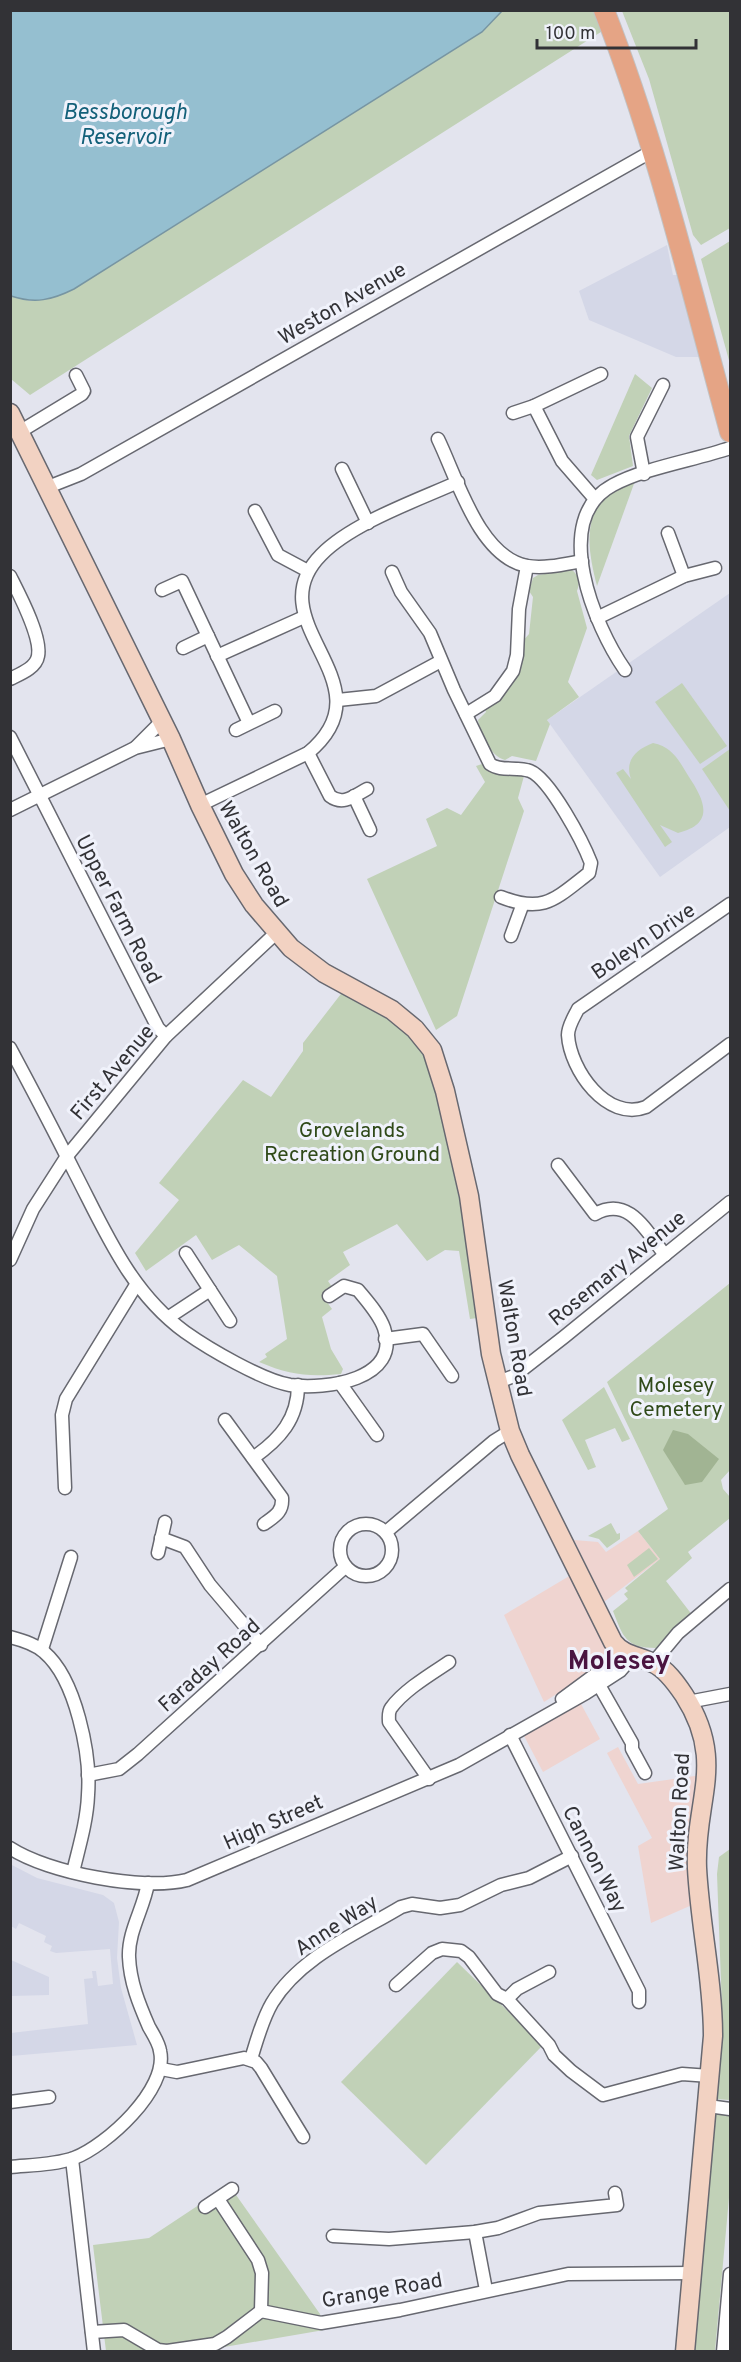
<svg xmlns="http://www.w3.org/2000/svg" width="741" height="2362" font-family="Overpass,sans-serif">
<style>
.commercial{fill:#efd4d0}
.built{fill:#d4d7e7}
.green{fill:#c1d1b7}
.forest{fill:#a1b493}
.water{fill:#95bfd0;stroke:#7795a2;stroke-width:1.5}
.lines{fill:none;stroke-linecap:round;stroke-linejoin:round}
.minor-casing{stroke:#676870;stroke-width:15}
.secondary-casing{stroke:#676870;stroke-width:21}
.primary-casing{stroke:#c2c2c3;stroke-width:22}
.minor{stroke:#fff;stroke-width:12}
.secondary{stroke:#f2d2c2;stroke-width:18}
.primary{stroke:#e5a485;stroke-width:20}
.labels{text-anchor:middle;stroke-width:6;stroke-linejoin:round;paint-order:stroke}
.street-label{font-size:21px;fill:#323236;stroke:#f0f2fb}
.park-label{font-size:21px;fill:#304a19;stroke:#f0f2fb}
.water-label{font-size:22px;font-style:italic;fill:#136079;stroke:#f0f2fb}
.district-label{font-size:27px;font-weight:bold;fill:#4a1440;stroke:#f0f2fb}
</style>
<rect width="100%" height="100%" fill="#e3e4ee"/>
<g class="commercial">
<polygon points="638,1531 660,1559 604,1602 574,1540 598,1542 606,1552"/>
<polygon points="571,1575 607,1646 602,1665 544,1702 504,1615"/>
<polygon points="581,1704 600,1739 543,1772 523,1734"/>
<polygon points="618,1747 638,1784 702,1775 692,1905 651,1923 638,1846 652,1838 607,1753"/>
</g>
<g class="built">
<polygon points="667,245 673,275 678,275 701,357 676,357 589,320 579,291"/>
<polygon points="730,593 730,827 660,877 547,720"/>
<polygon points="10,1864 37,1878 103,1895 114,1903 119,1922 117,1958 121,1988 137,2045 11,2056 11,2033 88,2024 84,1979 93,1978 92,1971 96,1971 98,1986 113,1984 110,1949 56,1953 50,1951 52,1946 44,1942 46,1936 19,1923 16,1929 11,1926"/>
<polygon points="11,1960 49,1977 49,1995 11,1996"/>
</g>
<g class="green">
<polygon points="502,11 595,11 604,30 30,395 11,379 10,296 31,301 74,289 482,32"/>
<polygon points="622,11 730,11 730,228 701,245 693,235 649,79"/>
<polygon points="730,241 730,364 701,259"/>
<polygon points="635,374 652,388 629,436 633,466 597,480 591,475"/>
<path d="M635,481L597,586C585,541 581,497 635,481Z"/>
<path d="M572,570C579,575 580,584 577,591L587,628L568,682L579,697L547,720L550,724L536,761L512,756L505,760C490,756 480,734 478,720L486,712L485,709L502,697L516,675L522,642L529,634L533,597L529,591L533,578L538,575Z"/>
<polygon points="682,683 727,746 700,764 655,702"/>
<path d="M653,743C673,747 679,761 689,777C705,801 715,824 678,833L660,825L672,842L665,847L616,773L623,769L631,779C624,760 637,749 653,743Z"/>
<polygon points="730,749 730,811 702,769"/>
<polygon points="482,764 496,773 524,776 518,798 524,811 457,1016 436,1030 367,879 437,846 426,819 447,808 461,815 485,782 476,766"/>
<path d="M344,990L376,1003L422,1051L434,1086L465,1224L477,1318L470,1319L459,1251L445,1250L427,1261L397,1224L343,1252L350,1265L328,1281L332,1287L322,1295L332,1309L322,1317L331,1349L343,1369L341,1374C308,1377 290,1375 259,1362L267,1357L265,1354L287,1339L277,1276L239,1245L212,1260L196,1235L146,1271L135,1253L179,1200L159,1183L243,1080L271,1097L303,1051V1043Z"/>
<path d="M730,1283V1470L721,1480L723,1489L730,1497V1518L688,1552L692,1558L666,1581L693,1616L656,1648C626,1648 623,1637 613,1611L628,1599L624,1594L628,1591L625,1588L660,1559L638,1531L668,1509L607,1382Z"/>
<polygon points="604,1387 630,1439 622,1442 615,1428 585,1440 596,1467 588,1470 562,1420"/>
<polygon points="611,1523 617,1534 620,1533 620,1539 607,1548 599,1539 588,1536"/>
<polygon points="649,1548 658,1559 634,1577 627,1565"/>
<polygon points="730,1849 730,2100 715,2099 722,2009 717,1874 719,1857"/>
<polygon points="457,1962 543,2045 426,2165 341,2082"/>
<polygon points="717,2112 730,2113 730,2187 715,2351 694,2352 714,2114"/>
<polygon points="229,2185 320,2314 324,2330 201,2351 106,2351 93,2245 149,2238"/>
</g>
<polygon class="forest" points="673,1430 688,1434 719,1459 702,1482 685,1485 663,1450"/>
<path class="water" d="M10,11L11,10L502,11L482,32L74,289C52,300 35,304 11,296Z"/>
<g class="lines">
<g class="minor-casing">
<g id="minor">
<polyline points="534,406 562,461 595,499"/>
<polyline points="513,413 534,406 601,374"/>
<polyline points="21,431 82,394 84,391 76,375"/>
<path d="M438,439C457,478 479,557 527,566C545,569 565,564 582,561"/>
<polyline points="342,469 368,523"/>
<polyline points="644,474 637,437 663,385"/>
<polyline points="48,487 81,474 654,150"/>
<polyline points="255,511 278,555 308,571"/>
<polyline points="668,533 684,576"/>
<path d="M392,572L401,592L430,633L454,690L490,764C501,772 517,766 530,771C550,779 583,842 591,863L589,873C555,899 544,914 501,897"/>
<path d="M10,576C19,594 42,637 38,656C36,668 20,674 10,679"/>
<polyline points="162,590 182,581 249,723"/>
<polyline points="597,618 684,576 715,568"/>
<polyline points="183,648 208,636"/>
<polyline points="217,656 304,617"/>
<path d="M625,670C595,627 549,519 613,485C644,468 695,460 730,448"/>
<polyline points="338,700 376,696 441,661"/>
<polyline points="466,714 495,696 513,671 517,655 519,609 527,566"/>
<polyline points="236,730 275,711"/>
<polyline points="10,737 158,1028 166,1036"/>
<polyline points="136,747 162,721"/>
<path d="M308,753L330,796C343,806 354,796 367,789"/>
<polyline points="354,796 370,830"/>
<path d="M200,805L308,753C393,683 254,623 321,555C352,523 418,500 458,482"/>
<polyline points="10,810 135,748 171,739"/>
<path d="M730,904L578,1009C574,1017 568,1026 568,1035C570,1070 607,1122 646,1107L730,1044"/>
<polyline points="511,936 522,906"/>
<path d="M10,1048C32,1089 54,1131 75,1173C105,1231 130,1292 185,1332C209,1349 262,1380 290,1385C325,1390 402,1380 384,1328C379,1314 367,1301 358,1290L344,1286L329,1296"/>
<path d="M558,1165L595,1214C629,1195 646,1231 665,1255"/>
<polyline points="186,1253 230,1321"/>
<polyline points="10,1260 33,1209 67,1156 166,1036 276,933"/>
<polyline points="169,1317 210,1290"/>
<polyline points="385,1339 423,1334 452,1376"/>
<polyline points="498,1382 514,1376 564,1337 730,1202"/>
<polyline points="340,1383 377,1435"/>
<path d="M225,1420L282,1498C283,1512 275,1516 264,1524"/>
<path d="M253,1458C280,1439 298,1419 298,1385"/>
<polyline points="65,1488 62,1415 66,1399 136,1285"/>
<circle cx="366" cy="1550" r="26"/>
<polyline points="386,1532 494,1441 510,1431"/>
<polyline points="161,1538 185,1547 210,1585 261,1645"/>
<polyline points="158,1553 165,1522"/>
<path d="M10,1637C22,1640 35,1644 44,1652C76,1679 91,1755 88,1795C87,1821 79,1847 73,1872"/>
<polyline points="42,1649 71,1557"/>
<polyline points="653,1663 678,1633 730,1589"/>
<polyline points="599,1685 632,1743 632,1749 645,1773"/>
<polyline points="562,1699 604,1668 618,1648"/>
<polyline points="688,1702 730,1694"/>
<polyline points="510,1735 639,1991 639,2002"/>
<polyline points="88,1775 119,1769 138,1754 345,1567"/>
<path d="M429,1779L389,1722C389,1718 388,1712 391,1708C404,1690 431,1674 449,1662"/>
<path d="M10,1848C48,1873 143,1891 187,1880L459,1765L586,1693L620,1671L633,1656"/>
<polyline points="396,1985 432,1953 442,1949 461,1951 469,1957 497,1994 507,1999 549,2045 554,2055 571,2071 603,2095 682,2074 710,2076"/>
<polyline points="507,1999 517,1989 549,1972"/>
<path d="M251,2059C257,2040 262,2020 272,2003C300,1957 356,1934 401,1907L412,1904L440,1908L460,1905L501,1885L529,1878L572,1856"/>
<polyline points="161,2069 177,2072 244,2058 256,2062 261,2068 303,2137"/>
<polyline points="10,2102 49,2097"/>
<polyline points="708,2106 730,2109"/>
<polyline points="72,2159 94,2352"/>
<path d="M10,2167C30,2165 55,2165 74,2158C106,2146 169,2089 160,2051C159,2043 153,2034 149,2027C139,2004 130,1982 129,1957C128,1931 144,1908 148,1883"/>
<polyline points="218,2199 258,2260 262,2273 261,2311"/>
<polyline points="205,2207 232,2189"/>
<polyline points="475,2232 486,2290"/>
<polyline points="333,2236 389,2239 475,2232 498,2228 539,2213 617,2205 615,2193"/>
<polyline points="92,2332 124,2330 158,2350 167,2351 215,2344 227,2337 261,2311 321,2323 400,2310 568,2274 694,2273"/>
<polyline points="723,2352 730,2274"/>
</g>
</g>
<g class="secondary-casing">
<path id="secondary" d="M10,413L171,739L200,805L234,874L254,905L291,948L324,973L392,1010L415,1029L432,1050L445,1091L469,1196L491,1354L510,1431L520,1455L613,1642C624,1656 637,1655 653,1663C666,1669 676,1683 684,1695C727,1762 694,1800 697,1868C700,1925 713,1980 713,2036L685,2352"/>
</g>
<g class="primary-casing">
<path id="primary" d="M604,10C658,148 691,290 730,432"/>
</g>
<use href="#minor" class="minor"/>
<use href="#secondary" class="secondary"/>
<use href="#primary" class="primary"/>
</g>
<g class="labels">
<g class="street-label">
<text transform="translate(342 303) rotate(-30)" y="7">Weston Avenue</text>
<text transform="translate(254 854) rotate(60)" y="7">Walton Road</text>
<text transform="translate(119 909) rotate(63)" y="7">Upper Farm Road</text>
<text transform="translate(643 941) rotate(-34)" y="7">Boleyn Drive</text>
<text transform="translate(112 1072) rotate(-50)" y="7">First Avenue</text>
<text transform="translate(617 1268) rotate(-39)" y="7">Rosemary Avenue</text>
<text transform="translate(515 1338) rotate(80)" y="7">Walton Road</text>
<text transform="translate(209 1665) rotate(-42)" y="7">Faraday Road</text>
<text transform="translate(679 1812) rotate(-87)" y="7">Walton Road</text>
<text transform="translate(273 1822) rotate(-24)" y="7">High Street</text>
<text transform="translate(595 1859) rotate(63)" y="7">Cannon Way</text>
<text transform="translate(336 1925) rotate(-33)" y="7">Anne Way</text>
<text transform="translate(382 2290) rotate(-10)" y="7">Grange Road</text>
</g>
<g class="park-label">
<text x="352" y="1137">Grovelands<tspan x="352" dy="24">Recreation Ground</tspan></text>
<text x="676" y="1392">Molesey<tspan x="676" dy="24">Cemetery</tspan></text>
</g>
<g class="water-label">
<text x="125" y="119">Bessborough<tspan x="125" dy="25">Reservoir</tspan></text>
</g>
<g class="district-label">
<text x="619" y="1669">Molesey</text>
</g>
</g>
<rect width="741" height="2362" fill="none" stroke="#323236" stroke-width="24"/>
<path d="M537 39v9h159v-9" fill="none" stroke="#323236" stroke-width="3"/>
<text x="546" y="39" font-size="18" fill="#323236" stroke="#f0f2fb" stroke-width="4.5" paint-order="stroke">100 m</text>
</svg>
